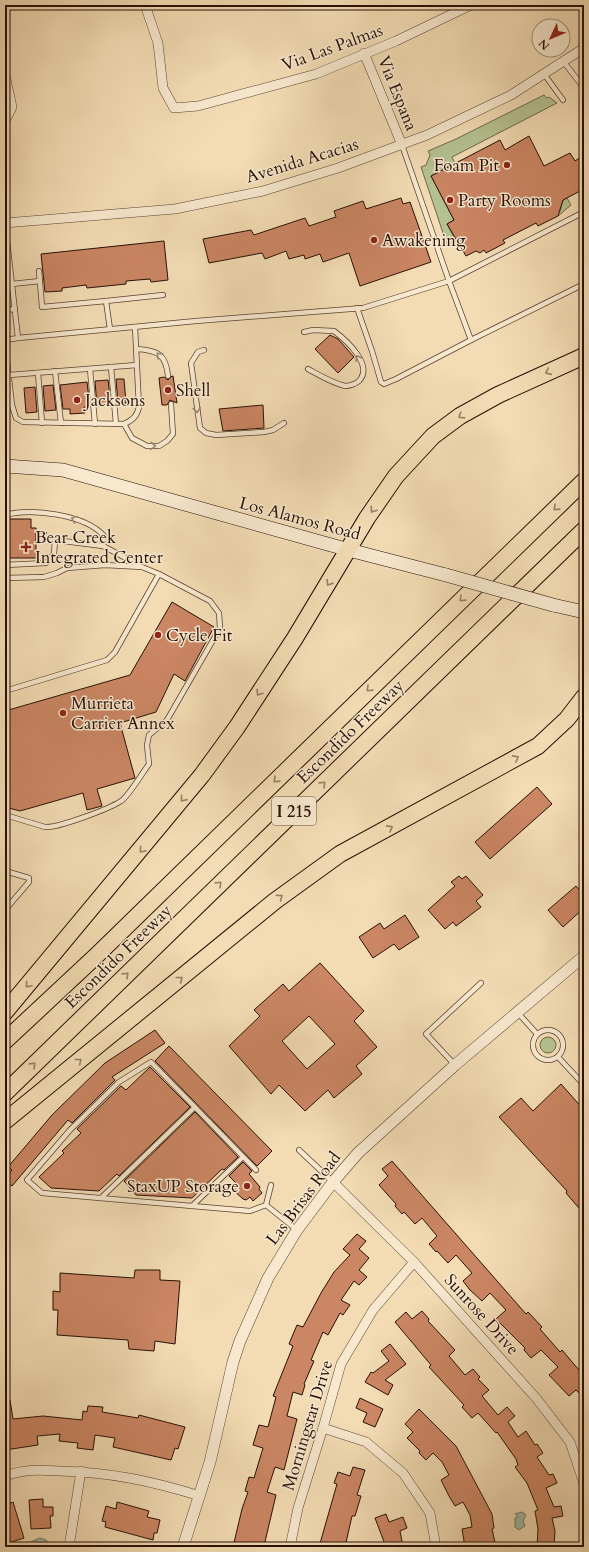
<svg xmlns="http://www.w3.org/2000/svg" width="589" height="1552" font-family="Cardo,serif">
<style>
.green{fill:#b5c291;stroke:#6e684c}
.water{fill:#9dbca8;stroke:#6e7767}
.building{fill:#cb8664;stroke:#270f06;fill-rule:evenodd}
.lines{fill:none;stroke-linecap:round;stroke-linejoin:round}
.service-casing{stroke:#5a4232;stroke-width:6}
.minor-casing{stroke:#5a4232;stroke-width:10}
.tertiary-casing{stroke:#5a4232;stroke-width:12}
.secondary-casing{stroke:#270f06;stroke-width:14}
.motorway-casing{stroke:#270f06;stroke-width:18}
.path{stroke:#270f06;stroke-width:2;stroke-dasharray:3 2;stroke-linecap:butt}
.service{stroke:#f7e8ce;stroke-width:4.5}
.minor{stroke:#f7e8ce;stroke-width:9}
.tertiary{stroke:#f7e8ce;stroke-width:11}
.secondary{stroke:#f7e8ce;stroke-width:13}
.motorway{stroke:#f3dcb4;stroke-width:16}
.secondary-bridge-casing{stroke:#270f06;stroke-width:14;stroke-linecap:butt}
.secondary-bridge{stroke:#f7e8ce;stroke-width:13}
.oneway{stroke:#998674}
.oneway2{stroke:#978066}
.poi-dot{fill:#8f2418;stroke:#f7e8ce;stroke-width:1.5}
.labels{text-anchor:middle;stroke-width:3;stroke-linejoin:round;paint-order:stroke}
.shield{fill:#f7e8ce;stroke:#655042;stroke-width:1}
.shield-label{font-size:16px;font-weight:bold;fill:#270f06}
.street-label{font-size:17px;fill:#270f06;stroke:#f7e8ce}
.poi-label{font-size:17px;fill:#270f06;stroke:#f7e8ce;text-anchor:start}
</style>
<rect width="100%" height="100%" fill="#f3dcb4"/>
<filter id="stains"><feTurbulence type="fractalNoise" baseFrequency=".005" numOctaves="4"/><feColorMatrix values="0 0 0 0 .2 0 0 0 0 .09 0 0 0 0 .02 0 0 0 .5 -.17"/></filter>
<radialGradient id="worn" r=".72"><stop offset=".6" stop-color="#630" stop-opacity="0"/><stop offset="1" stop-color="#630" stop-opacity=".3"/></radialGradient>
<g class="green">
<polygon points="544,95 547,98 549,97 557,103 452,157 455,163 431,176 454,220 447,224 456,241 447,245 421,167 426,165 430,155 428,151 456,139"/>
<polygon points="567,198 571,205 558,216 556,213 560,211 563,200"/>
<circle cx="548" cy="1045" r="8"/>
</g>
<g class="water">
<polygon points="522,1512 526,1515 523,1521 525,1526 519,1530 515,1527 515,1518 518,1517 515,1514"/>
<polygon points="39,1538 46,1540 48,1543 46,1547 32,1547 31,1542"/>
</g>
<g class="building">
<polygon points="529,136 544,166 570,153 575,161 584,155 584,189 563,200 558,216 538,226 536,223 503,240 505,243 486,253 484,250 480,253 476,251 466,256 447,224 454,220 431,176 500,140 505,150"/>
<polygon points="401,198 403,204 410,202 431,262 360,286 349,253 323,262 320,254 305,259 304,255 289,259 286,251 265,259 262,253 209,263 203,239 251,230 254,235 305,218 309,226 336,217 334,211 363,201 366,209"/>
<polygon points="164,241 168,280 151,282 150,279 126,281 126,284 87,288 86,285 62,288 62,291 45,292 41,254"/>
<polygon points="330,335 338,339 354,357 338,373 315,349"/>
<polygon points="172,376 173,376 177,403 170,400 167,405 162,405 159,378 164,377 168,380"/>
<polygon points="116,379 124,379 126,403 118,404"/>
<polygon points="108,380 111,405 97,406 95,381"/>
<polygon points="87,382 90,407 84,407 85,413 70,414 70,409 63,409 60,385"/>
<polygon points="53,385 56,410 45,411 43,386"/>
<polygon points="35,387 37,412 26,413 24,388"/>
<polygon points="263,405 264,428 223,431 219,409"/>
<polygon points="5,519 31,519 31,528 36,528 36,558 5,558"/>
<polygon points="172,602 214,627 185,681 174,674 156,712 120,723 135,778 97,789 102,806 87,810 83,793 20,811 5,807 5,711 130,675"/>
<polygon points="537,787 552,804 490,859 475,842"/>
<polygon points="459,876 462,879 466,876 483,895 476,901 481,907 456,926 453,922 445,929 428,910 455,886 451,882"/>
<polygon points="576,886 584,895 584,908 563,927 548,910"/>
<polygon points="405,915 419,937 399,950 394,944 373,958 359,937 380,923 384,929"/>
<path d="M320,963L364,1011L354,1021L377,1047L356,1066L362,1074L334,1098L328,1090L305,1111L279,1085L271,1094L229,1046L260,1016L254,1010L283,984L289,991ZM309,1016L335,1044L307,1069L282,1041Z"/>
<polygon points="155,1030 165,1043 112,1077 115,1080 72,1123 68,1120 12,1186 5,1181 5,1178 12,1170 8,1167 52,1115 105,1063"/>
<polygon points="169,1046 272,1151 257,1166 155,1061"/>
<polygon points="150,1067 190,1107 119,1176 117,1174 99,1191 51,1188 39,1177 64,1153 62,1151 81,1133 77,1129 121,1086 126,1090"/>
<polygon points="561,1084 584,1110 584,1214 566,1193 567,1191 499,1117 521,1098 533,1111"/>
<polygon points="195,1112 238,1157 224,1170 222,1169 192,1198 136,1195 124,1181"/>
<polygon points="392,1161 526,1314 528,1312 542,1327 540,1329 560,1352 562,1350 579,1370 584,1366 584,1398 576,1390 569,1396 549,1375 558,1367 541,1350 531,1358 524,1350 525,1348 496,1319 506,1310 490,1293 482,1301 470,1290 463,1281 472,1273 456,1255 448,1263 437,1251 436,1252 429,1244 437,1236 422,1218 415,1224 404,1212 402,1214 395,1206 396,1204 379,1185 388,1176 382,1169"/>
<polygon points="243,1162 252,1171 249,1174 260,1187 259,1189 262,1193 253,1201 250,1197 246,1200 243,1199 232,1189 237,1184 229,1176"/>
<polygon points="357,1234 366,1241 359,1249 369,1258 359,1270 367,1277 359,1285 354,1281 341,1300 350,1305 343,1315 340,1313 328,1335 323,1332 311,1360 314,1361 304,1384 305,1385 302,1395 293,1392 287,1416 297,1419 284,1470 275,1467 267,1492 276,1495 264,1546 255,1544 254,1547 233,1547 242,1509 248,1492 245,1491 249,1477 254,1478 263,1448 253,1445 259,1425 268,1427 276,1397 273,1396 293,1346 289,1344 297,1325 303,1327 321,1293 334,1272 350,1255 343,1249"/>
<polygon points="135,1270 160,1270 160,1280 180,1281 175,1344 155,1341 154,1351 129,1349 128,1340 57,1335 58,1310 53,1310 53,1291 60,1292 60,1273 134,1278"/>
<polygon points="422,1311 429,1319 428,1321 455,1350 449,1356 465,1375 473,1369 480,1377 478,1379 489,1390 482,1396 498,1415 507,1407 515,1416 508,1422 518,1437 526,1431 535,1445 537,1444 543,1453 537,1457 549,1475 553,1474 557,1483 546,1488 554,1507 561,1506 563,1516 552,1518 555,1531 554,1547 537,1547 538,1529 535,1511 538,1510 527,1483 515,1467 518,1465 516,1459 497,1432 496,1433 478,1413 472,1418 462,1407 464,1405 429,1367 431,1365 395,1322 406,1312 412,1319"/>
<polygon points="390,1344 406,1364 385,1380 393,1385 388,1395 365,1382 371,1372 373,1373 389,1361 381,1351"/>
<polygon points="360,1398 383,1409 375,1427 363,1422 367,1413 356,1408"/>
<polygon points="5,1400 10,1400 13,1419 43,1416 82,1420 83,1411 87,1412 88,1406 103,1407 102,1412 138,1418 139,1415 185,1427 178,1449 175,1448 171,1460 113,1447 115,1438 95,1435 93,1450 77,1448 78,1443 59,1441 60,1434 37,1436 38,1445 5,1450"/>
<polygon points="419,1409 456,1446 492,1514 494,1528 492,1529 496,1547 465,1547 462,1529 472,1527 470,1515 463,1502 455,1506 449,1496 441,1480 449,1475 442,1462 433,1453 426,1460 419,1453 420,1451 407,1438 413,1432 405,1424"/>
<polygon points="353,1467 365,1470 357,1495 361,1496 355,1516 352,1516 345,1547 319,1547 337,1484 334,1483 338,1472 350,1476"/>
<polygon points="43,1499 43,1507 53,1507 53,1516 50,1516 51,1528 31,1529 29,1500"/>
<polygon points="13,1502 24,1538 5,1544 5,1505"/>
<polygon points="117,1502 149,1511 147,1517 160,1520 157,1533 154,1533 153,1540 105,1527 106,1522 102,1521 106,1506 116,1509"/>
<polygon points="386,1514 389,1522 403,1517 407,1528 400,1531 403,1547 386,1547 375,1518"/>
</g>
<g class="lines">
<g class="service-casing">
<g id="service">
<polyline points="563,61 584,88"/>
<polyline points="544,74 563,100"/>
<polyline points="402,145 449,281 471,340 584,284"/>
<polyline points="39,271 42,307 106,301 110,329"/>
<polyline points="12,284 40,281"/>
<polyline points="106,301 163,295"/>
<polyline points="357,308 372,351 381,382 384,384 396,379 471,340"/>
<polyline points="5,310 15,309"/>
<path d="M304,332L313,330L334,331C346,340 374,365 359,381C356,384 349,386 345,386C332,383 319,375 308,369"/>
<polyline points="18,338 196,321 363,308 449,281 584,212"/>
<polyline points="5,340 18,338 5,223"/>
<path d="M5,344L12,405L16,418L23,422L124,424C133,420 137,416 139,407L135,327"/>
<path d="M136,349C157,350 166,354 168,376"/>
<polyline points="204,350 198,352 191,363 200,428 206,433 216,435 264,432 273,430 284,423"/>
<polyline points="111,367 116,424"/>
<polyline points="90,369 95,424"/>
<polyline points="55,371 61,423"/>
<polyline points="38,373 42,423"/>
<polyline points="9,375 137,365"/>
<polyline points="124,424 132,438 147,446 159,446 167,441 173,434 171,404"/>
<path d="M5,515C31,508 85,514 104,536L103,546"/>
<polyline points="5,565 46,563 54,554 55,540 103,546 139,565"/>
<polyline points="5,578 44,577 57,573 67,568 105,565 142,567 159,574 115,652 107,660 5,691"/>
<path d="M5,815L45,827C58,828 109,809 121,801C128,797 143,772 149,764L147,745L149,735L167,720L220,628L219,613L210,601L159,574"/>
<polyline points="5,871 29,878 29,882 5,910"/>
<polyline points="518,1013 537,1034"/>
<circle cx="548" cy="1045" r="15"/>
<polyline points="558,1057 584,1085"/>
<polyline points="455,1065 426,1034 481,983"/>
<polyline points="299,1150 333,1182"/>
<polyline points="256,1170 151,1062 119,1082 70,1130 27,1180 42,1193 250,1211 266,1205 297,1230"/>
<polyline points="101,1198 195,1107"/>
<polyline points="266,1205 271,1185"/>
<polyline points="192,1206 243,1157"/>
</g>
</g>
<g class="minor-casing">
<g id="minor">
<polyline points="145,5 158,43 163,88 174,108 198,106 316,74 396,41 471,5"/>
<polyline points="364,53 402,145"/>
<polyline points="5,75 12,107 5,121"/>
<polyline points="5,223 175,209 263,191 338,168 427,135 511,95 584,48"/>
<polyline points="333,1182 414,1262 536,1398 570,1442 584,1484"/>
<polyline points="323,1428 366,1442 403,1473 430,1513 436,1547"/>
<path d="M5,1476C26,1469 37,1470 59,1471C109,1472 152,1481 200,1496"/>
<polyline points="69,1547 81,1471"/>
<polyline points="290,1547 298,1508 323,1428 341,1364 373,1310 414,1262"/>
</g>
</g>
<g class="tertiary-casing">
<polyline id="tertiary" points="183,1547 210,1462 233,1362 240,1341 268,1278 297,1230 333,1182 358,1153 455,1065 584,956"/>
</g>
<g class="secondary-casing">
<g id="secondary">
<polyline points="5,466 63,470 349,550 446,575"/>
<polyline points="553,605 584,612"/>
</g>
</g>
<g class="motorway-casing">
<g id="motorway">
<polyline points="5,1012 202,775 237,727 295,638 367,518 396,476 433,436 460,416 498,395 584,356"/>
<polyline points="5,1041 97,955 584,481"/>
<polyline points="5,1093 584,530"/>
<polyline points="5,1121 275,901 340,854 538,746 567,719 584,697"/>
</g>
</g>
<polyline class="path" points="36,532 47,533"/>
<use href="#service" class="service"/>
<use href="#minor" class="minor"/>
<use href="#tertiary" class="tertiary"/>
<use href="#secondary" class="secondary"/>
<use href="#motorway" class="motorway"/>
<g class="secondary-bridge-casing">
<polyline id="secondary-bridge" points="446,575 553,605"/>
</g>
<use href="#secondary-bridge" class="secondary-bridge"/>
</g>
<defs><path id="oneway-chevron" d="M-2-3.5L2.5 0L-2 3.5" fill="none" stroke-width="1.6" stroke-linecap="round" stroke-linejoin="round"/></defs>
<g class="oneway">
<use href="#oneway-chevron" transform="translate(159 355) rotate(-138)"/>
<use href="#oneway-chevron" transform="translate(358 358) rotate(-120)"/>
<use href="#oneway-chevron" transform="translate(197 410) rotate(82)"/>
<use href="#oneway-chevron" transform="translate(153 446) rotate(3)"/>
<use href="#oneway-chevron" transform="translate(74 519) rotate(-159)"/>
</g>
<g class="oneway2">
<use href="#oneway-chevron" transform="translate(548 372) rotate(156)"/>
<use href="#oneway-chevron" transform="translate(461 416) rotate(148)"/>
<use href="#oneway-chevron" transform="translate(556 508) rotate(136)"/>
<use href="#oneway-chevron" transform="translate(373 510) rotate(124)"/>
<use href="#oneway-chevron" transform="translate(329 583) rotate(122)"/>
<use href="#oneway-chevron" transform="translate(462 599) rotate(136)"/>
<use href="#oneway-chevron" transform="translate(369 689) rotate(136)"/>
<use href="#oneway-chevron" transform="translate(259 693) rotate(123)"/>
<use href="#oneway-chevron" transform="translate(516 758) rotate(-29)"/>
<use href="#oneway-chevron" transform="translate(276 780) rotate(136)"/>
<use href="#oneway-chevron" transform="translate(323 784) rotate(-44)"/>
<use href="#oneway-chevron" transform="translate(183 799) rotate(129)"/>
<use href="#oneway-chevron" transform="translate(390 828) rotate(-28)"/>
<use href="#oneway-chevron" transform="translate(142 850) rotate(130)"/>
<use href="#oneway-chevron" transform="translate(219 884) rotate(-44)"/>
<use href="#oneway-chevron" transform="translate(280 897) rotate(-37)"/>
<use href="#oneway-chevron" transform="translate(126 975) rotate(-44)"/>
<use href="#oneway-chevron" transform="translate(180 979) rotate(-39)"/>
<use href="#oneway-chevron" transform="translate(28 985) rotate(131)"/>
<use href="#oneway-chevron" transform="translate(79 1061) rotate(-39)"/>
<use href="#oneway-chevron" transform="translate(33 1065) rotate(-44)"/>
</g>
<g class="poi-dot">
<circle cx="507" cy="165" r="4"/>
<circle cx="450" cy="200" r="4"/>
<circle cx="374" cy="240" r="4"/>
<circle cx="168" cy="390" r="4"/>
<circle cx="77" cy="400" r="4"/>
<path d="M24 541h4v4h4v4h-4v4h-4v-4h-4v-4h4z"/>
<circle cx="158" cy="635" r="4"/>
<circle cx="63" cy="713" r="4"/>
<circle cx="247" cy="1186" r="4"/>
</g>
<g class="labels">
<rect class="shield" x="272" y="797" width="44" height="28" rx="3"/>
<g class="shield-label">
<text x="294" y="817">I 215</text>
</g>
<g class="street-label">
<text transform="translate(332 47) rotate(-20)" y="6">Via Las Palmas</text>
<text transform="translate(398 93) rotate(68)" y="6">Via Espana</text>
<text transform="translate(302 160) rotate(-17)" y="6">Avenida Acacias</text>
<text transform="translate(300 518) rotate(15)" y="6">Los Alamos Road</text>
<text transform="translate(350 731) rotate(-44)" y="6">Escondido Freeway</text>
<text transform="translate(118 956) rotate(-44)" y="6">Escondido Freeway</text>
<text transform="translate(303 1198) rotate(-53)" y="6">Las Brisas Road</text>
<text transform="translate(482 1314) rotate(48)" y="6">Sunrose Drive</text>
<text transform="translate(307 1425) rotate(-73)" y="6">Morningstar Drive</text>
</g>
<g class="poi-label">
<text x="499" y="171" text-anchor="end">Foam Pit</text>
<text x="458" y="206">Party Rooms</text>
<text x="382" y="246">Awakening</text>
<text x="176" y="396">Shell</text>
<text x="85" y="406">Jacksons</text>
<text x="35" y="543">Bear Creek<tspan x="35" dy="20">Integrated Center</tspan></text>
<text x="166" y="641">Cycle Fit</text>
<text x="71" y="709">Murrieta<tspan x="71" dy="20">Carrier Annex</tspan></text>
<text x="239" y="1192" text-anchor="end">StaxUP Storage</text>
</g>
</g>
<rect width="589" height="1552" fill="none" stroke="#f3dcb4" stroke-width="20"/>
<rect x="6" y="6" width="577" height="1540" fill="none" stroke="#270f06" stroke-width="2"/>
<rect x="10" y="10" width="569" height="1532" fill="none" stroke="#270f06"/>
<g transform="translate(551 38) rotate(226)"><circle r="19" fill="#f7e8ce" stroke="#a4917e"/>
<path d="M0-3L7 15L0 10L-7 15Z" fill="#8f2418"/>
<text y="-6" font-size="11" font-weight="bold" text-anchor="middle" fill="#270f06">N</text>
</g>
<rect width="100%" height="100%" filter="url(#stains)"/>
<rect width="100%" height="100%" fill="url(#worn)"/>
</svg>
